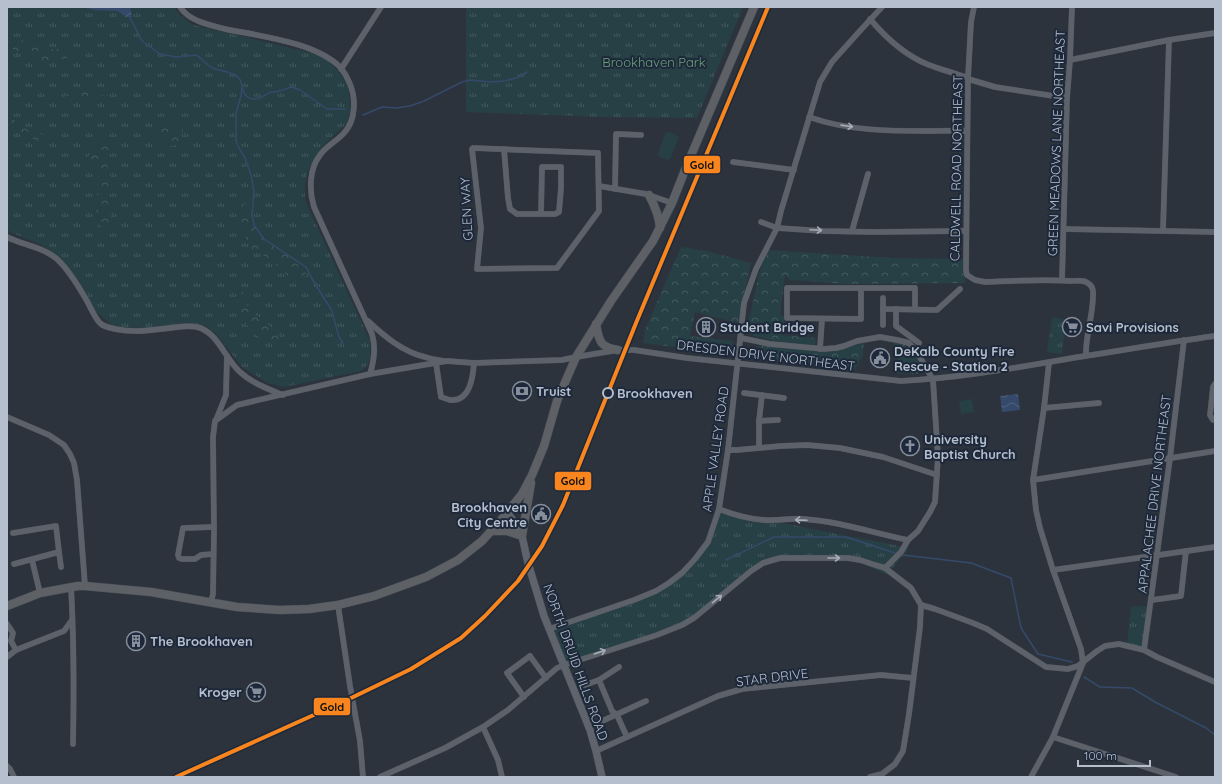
<svg xmlns="http://www.w3.org/2000/svg" width="1222" height="784" font-family="Quicksand,sans-serif">
<style>
.grass{fill:url(#grass-tufts)}
.forest{fill:url(#forest-crowns)}
.garden{fill:#274045}
.water{fill:url(#water-waves)}
.lines{fill:none;stroke-linecap:round;stroke-linejoin:round}
.stream{stroke:#354a6a;stroke-width:1.5}
.minor-casing{stroke:#494e56;stroke-width:6}
.major-casing{stroke:#4a505a;stroke-width:8}
.highway-casing{stroke:#494f59;stroke-width:9}
.minor{stroke:#5d626a;stroke-width:5.5}
.major{stroke:#5f646c;stroke-width:7}
.highway{stroke:#5d6064;stroke-width:8}
.metro-1-casing{stroke:#1d293a;stroke-width:7}
.metro-1{stroke:#f8851e;stroke-width:4}
.oneway{stroke:#a4acba}
.stop-dot{fill:#1d293a;stroke:#b6bfce;stroke-width:2}
.labels{text-anchor:middle;stroke-width:4;stroke-linejoin:round;paint-order:stroke}
.park-label{font-size:13px;fill:#6ba179;stroke:#1d293a}
.street-label{font-size:13px;fill:#b6bfce;stroke:#1d293a}
.poi-label{font-size:13px;font-weight:bold;fill:#b6bfce;stroke:#1d293a;text-anchor:start}
.stop-label{font-size:13px;font-weight:bold;fill:#b6bfce;stroke:#1d293a;text-anchor:start}
.line-badge{stroke:#1d293a;stroke-width:1.5}
.pale-badge-label{font-size:11px;text-anchor:middle;font-weight:bold;fill:#111}
</style>
<defs>
<pattern id="grass-tufts" width="24" height="20" patternUnits="userSpaceOnUse"><rect width="24" height="20" fill="#274045"/><path d="M3 7l-1-3M5 7V3M7 7l1-3M15 17l-1-3M17 17v-4M19 17l1-3" fill="none" stroke="#445a5f"/></pattern>
<pattern id="forest-crowns" width="20" height="18" patternUnits="userSpaceOnUse"><rect width="20" height="18" fill="#274045"/><path d="M2 6a3 3 0 1 1 6 0M12 15a3 3 0 1 1 6 0" fill="none" stroke="#445a5f"/></pattern>
<pattern id="water-waves" width="16" height="10" patternUnits="userSpaceOnUse"><rect width="16" height="10" fill="#354a6a"/><path d="M0 5q4-4 8 0t8 0" fill="none" stroke="#50627e"/></pattern>
</defs>
<rect width="100%" height="100%" fill="#2c333d"/>
<g class="grass">
<path d="M7,7H174L179,14L193,25L312,53L326,59L340,73L348,87L351,110L346,124L321,148L308,170L305,185V200L370,341C370,354 373,363 361,371L284,387L268,383L242,367L216,334L204,325L186,323L145,328L115,327L95,311L65,263L42,245L7,231Z"/>
<polygon points="466,7 743,7 697,118 603,117 466,112"/>
<polygon points="1052,317 1066,320 1062,354 1047,352"/>
<polygon points="717,510 909,548 887,575 860,562 806,558 769,560 682,624 566,663 549,629 617,609 680,578 712,529"/>
<polygon points="1147,606 1143,648 1127,644 1131,607"/>
</g>
<g class="forest">
<path d="M7,35C20,38 31,45 44,48C52,50 61,49 70,47L73,55C55,64 44,62 26,54C17,51 14,51 7,44Z"/>
<path d="M83,91L96,95H109C87,107 86,102 64,99L65,96Z"/>
<path d="M7,113L17,123L28,130L44,135V142C28,139 20,131 7,123Z"/>
<polygon points="168,122 179,125 183,130 180,138 175,146 167,146 159,142 157,136 159,127"/>
<path d="M105,137L112,139L107,160L108,172L114,181L107,197L112,222L106,228L96,224C96,204 99,185 98,165L87,158L100,139Z"/>
<path d="M246,203L253,208C254,217 255,225 259,232C264,241 294,260 304,266L306,276L296,282C289,279 285,272 279,267C271,259 262,254 252,250L238,221L240,210Z"/>
<polygon points="681,247 707,251 751,263 738,323 695,312 690,336 733,341 731,354 643,343 645,330"/>
<polygon points="767,250 893,258 964,259 965,283 845,284 790,280 785,275 780,315 785,316 782,335 816,338 815,345 776,342 746,333 759,274"/>
<path d="M240,288L245,296L249,311C262,318 271,326 280,337V341L266,340L256,337L250,330L238,309L237,290Z"/>
<polygon points="864,341 863,355 855,369 747,356 749,348 759,350 759,344 825,352 836,351"/>
<path d="M893,341C912,346 915,353 925,369L917,374L894,373L893,368L900,356L897,352L894,351Z"/>
</g>
<g class="garden">
<polygon points="670,132 679,137 670,159 667,160 657,155 666,133"/>
<polygon points="972,399 974,412 961,414 959,401"/>
</g>
<g class="water">
<polygon points="82,7 130,7 132,17 126,17 118,11 95,10"/>
<polygon points="1018,394 1020,410 1002,412 1000,396"/>
</g>
<g class="lines">
<g class="stream">
<path d="M129,16L142,41L160,54L176,57L196,55C202,58 207,66 213,68C222,72 232,71 239,78C244,84 240,98 254,99C260,100 265,94 271,92C274,92 277,92 280,91C284,90 287,88 292,87L300,90L327,109H345"/>
<polyline points="242,88 241,96 236,113 236,141 239,148 245,158 251,175 254,192 252,215 254,225 264,239 306,267 311,277 332,311 339,337 343,343"/>
<polyline points="363,115 382,107 396,108 410,106 424,101 462,82 470,80 491,82 505,81 519,77 527,72"/>
<polyline points="903,555 971,563 1011,578 1021,628 1038,654 1072,662"/>
<polyline points="726,560 774,537 846,537 895,553"/>
<polyline points="1084,677 1100,687 1132,688 1155,702 1206,728 1215,735"/>
</g>
<g class="minor-casing">
<g id="minor">
<path d="M180,7C189,21 209,25 225,29C259,36 316,42 341,68C344,72 348,79 350,84C356,99 356,120 344,133C337,141 326,146 320,155C309,169 309,191 314,207L372,334C376,348 374,360 370,374"/>
<path d="M974,7L971,22L968,78L966,270L967,275L975,280L985,282C1014,281 1043,279 1071,281C1076,281 1082,280 1086,282C1090,284 1093,288 1093,292C1094,314 1085,335 1086,356"/>
<path d="M870,19C886,38 906,56 929,65C942,70 955,73 968,78"/>
<polyline points="1070,60 1169,40 1215,33"/>
<polyline points="341,69 381,7"/>
<polyline points="968,79 995,87 1067,98"/>
<path d="M809,117C859,135 915,130 967,131"/>
<polygon points="473,148 598,153 599,211 557,268 477,269 481,228 472,149"/>
<polyline points="504,149 508,198 510,209 517,214 541,214"/>
<polyline points="733,162 794,170"/>
<polygon points="542,167 561,167 561,188 559,212 555,214 541,214"/>
<polyline points="599,186 646,194 672,203"/>
<polyline points="615,189 616,134 641,135"/>
<polyline points="761,222 777,228 823,231 875,232 966,231"/>
<polyline points="1064,229 1215,232"/>
<polyline points="1163,230 1169,40"/>
<polyline points="852,231 868,174"/>
<path d="M7,237C23,245 43,247 57,259C69,270 79,287 87,301C91,308 95,319 101,324C105,327 111,328 115,329C134,333 152,330 170,328C179,327 188,325 197,327C218,332 225,359 240,372C252,383 268,389 283,395"/>
<polyline points="1062,280 1067,98 1070,60 1072,7"/>
<polyline points="861,288 787,288 787,318 861,319 861,288 915,288 915,309"/>
<polyline points="883,298 883,309 937,310 960,289"/>
<polyline points="896,309 896,326 919,343"/>
<path d="M368,321C384,336 403,352 425,357C431,359 438,360 444,361"/>
<polyline points="883,325 883,309"/>
<polyline points="741,338 770,344 824,349 836,348 844,346 857,341 880,337 897,340 909,343 917,352 933,380 938,457 935,502 930,512 918,531 908,540 901,552 885,568"/>
<polyline points="820,349 822,319"/>
<path d="M436,363L441,397C444,398 447,399 450,400C470,402 473,377 474,363"/>
<polyline points="1215,384 1213,387 1210,415 1213,420 1215,420"/>
<polyline points="744,393 784,398"/>
<polyline points="1044,408 1099,403"/>
<polyline points="7,417 49,435 64,445 70,454 74,463 77,480 85,586"/>
<polyline points="216,420 226,395 227,356"/>
<polyline points="759,421 778,420"/>
<polyline points="759,447 759,421 762,395"/>
<polyline points="728,450 737,450 781,446 807,445 840,448 883,457 937,475"/>
<polyline points="1033,480 1215,451"/>
<path d="M719,509C734,515 748,519 764,520C777,521 790,518 803,519C838,521 873,533 908,540"/>
<polyline points="13,533 56,526 59,552"/>
<polyline points="213,554 201,555 195,559 182,559 179,558 178,555 183,528 214,527"/>
<polyline points="32,560 40,593"/>
<polyline points="14,564 59,552 61,567"/>
<polyline points="1053,570 1215,547"/>
<path d="M71,587C74,639 74,692 73,744"/>
<polyline points="1152,600 1181,596 1186,551"/>
<path d="M211,602L213,594L214,531L213,437L215,421L237,405L370,374L447,361L474,363L562,360L576,357L618,350H634L687,358L901,381C961,378 1020,367 1079,357C1124,350 1170,342 1215,336"/>
<polyline points="338,605 350,686 360,741 363,777"/>
<polyline points="921,605 935,609 973,623 987,629 1046,667 1068,669 1078,666 1097,651 1105,646 1119,644 1144,650 1157,657 1215,682"/>
<polyline points="7,624 13,633 11,641 16,650"/>
<polyline points="549,629 634,600 656,591 669,583 682,573 695,559 708,542 719,509 728,450 744,303 756,269 777,228 781,211 820,82 832,62 858,33 882,7"/>
<polyline points="1144,650 1170,458 1184,340"/>
<polyline points="7,657 16,650 26,646 64,631 72,620"/>
<polyline points="599,680 612,711 617,715 627,737"/>
<polyline points="585,685 599,680 619,667"/>
<polyline points="524,697 507,673 530,656 546,678"/>
<polyline points="600,722 646,701"/>
<polyline points="483,727 498,760 502,777"/>
<polyline points="1053,737 1176,777"/>
<polyline points="596,751 718,696 742,689 881,675 913,678"/>
<polyline points="7,766 10,769 14,777"/>
<polyline points="380,777 445,748 483,727 508,710 557,668 567,664 657,635 682,625 694,618 751,571 763,563 780,558 848,558 860,560 875,565 885,568 911,588 921,605 920,627 909,714 903,751 895,764 882,774 870,777"/>
<polyline points="1031,777 1053,737 1083,663 1081,649 1053,570 1040,528 1036,510 1033,480 1044,408 1049,363"/>
</g>
</g>
<g class="major-casing">
<polyline id="major" points="507,512 518,527 522,536 528,563 544,616 590,730 596,751 602,777"/>
</g>
<g class="highway-casing">
<g id="highway">
<path d="M649,195C655,206 659,215 660,228"/>
<path d="M596,324C599,340 599,347 618,350"/>
<polyline points="492,531 507,531 522,536 531,483"/>
<polyline points="7,606 40,593 78,586 85,586 151,592 237,607 280,610 309,609 338,605 374,596 426,577 458,560 482,541 502,519 522,494 532,475 544,446 557,401 576,357 611,301 653,241 672,203 687,165 754,7"/>
</g>
</g>
<use href="#minor" class="minor"/>
<use href="#major" class="major"/>
<use href="#highway" class="highway"/>
<g class="metro-1-casing">
<polyline id="metro-1" points="176,777 347,700 411,669 461,638 485,616 518,581 542,546 563,505 636,323 768,7"/>
</g>
<use href="#metro-1" class="metro-1"/>
</g>
<defs><path id="oneway-shaft" d="M-6 0H5M1.5-3L5.5 0L1.5 3" fill="none" stroke-width="1.6" stroke-linecap="round" stroke-linejoin="round"/></defs>
<g class="oneway">
<use href="#oneway-shaft" transform="translate(847 126) rotate(8)"/>
<use href="#oneway-shaft" transform="translate(816 230) rotate(3)"/>
<use href="#oneway-shaft" transform="translate(801 520) rotate(-178)"/>
<use href="#oneway-shaft" transform="translate(834 558)"/>
<use href="#oneway-shaft" transform="translate(717 599) rotate(-39)"/>
<use href="#oneway-shaft" transform="translate(600 652) rotate(-19)"/>
</g>
<defs>
<g id="building-ring" transform="scale(1)"><circle r="9.5" fill="#1d293a" stroke="#868e9b" stroke-width="1.5"/><path d="M-4-6H4V6H1V3H-1V6H-4ZM-2.5-4.3h1.7v1.8h-1.7ZM.8-4.3h1.7v1.8H.8ZM-2.5-1h1.7V.8h-1.7ZM.8-1h1.7V.8H.8Z" fill="#868e9b"/></g>
<g id="supermarket-ring" transform="scale(1)"><circle r="9.5" fill="#1d293a" stroke="#868e9b" stroke-width="1.5"/><path d="M-6-5.5h2.5l.6 2H6L4.5 2H-2.5L-4.4-4H-6ZM-1.5 3.2a1.3 1.3 0 1 0 .1 0ZM3 3.2a1.3 1.3 0 1 0 .1 0Z" fill="#868e9b"/></g>
<g id="civic-ring" transform="scale(1)"><circle r="9.5" fill="#1d293a" stroke="#868e9b" stroke-width="1.5"/><path d="M-.6-6.5H3V-4.5H.6V-3L4-1V1h2V6H-6V1h2V-1L-.6-3ZM-1.2 2.5V6h2.4V2.5Z" fill="#868e9b"/></g>
<g id="bank-ring" transform="scale(1)"><circle r="9.5" fill="#1d293a" stroke="#868e9b" stroke-width="1.5"/><path d="M-6-4H6V4H-6ZM0-2.3a2.3 2.3 0 1 0 0 4.6a2.3 2.3 0 1 0 0-4.6Z" fill="#868e9b"/></g>
<g id="church-ring" transform="scale(1)"><circle r="9.5" fill="#1d293a" stroke="#868e9b" stroke-width="1.5"/><path d="M-1.2-6h2.4v3.5h3.3v2.4h-3.3V6h-2.4V-.1h-3.3v-2.4h3.3Z" fill="#868e9b"/></g>
</defs>
<g fill-rule="evenodd">
<use href="#building-ring" x="706" y="327"/>
<use href="#supermarket-ring" x="1072" y="327"/>
<use href="#civic-ring" x="880" y="358"/>
<use href="#bank-ring" x="522" y="391"/>
<use href="#church-ring" x="910" y="446"/>
<use href="#civic-ring" x="541" y="514"/>
<use href="#building-ring" x="136" y="641"/>
<use href="#supermarket-ring" x="256" y="692"/>
</g>
<circle class="stop-dot" cx="608" cy="393" r="5"/>
<g class="labels">
<g class="park-label">
<text x="654" y="67">Brookhaven Park</text>
</g>
<g class="street-label">
<text transform="translate(1056 143) rotate(-88)" y="5">GREEN MEADOWS LANE NORTHEAST</text>
<text transform="translate(956 168) rotate(-89)" y="5">CALDWELL ROAD NORTHEAST</text>
<text transform="translate(466 209) rotate(-93)" y="5">GLEN WAY</text>
<text transform="translate(766 355) rotate(7)" y="5">DRESDEN DRIVE NORTHEAST</text>
<text transform="translate(715 449) rotate(-82)" y="5">APPLE VALLEY ROAD</text>
<text transform="translate(1154 494) rotate(-83)" y="5">APPALACHEE DRIVE NORTHEAST</text>
<text transform="translate(576 662) rotate(70)" y="5">NORTH DRUID HILLS ROAD</text>
<text transform="translate(772 677) rotate(-7)" y="5">STAR DRIVE</text>
</g>
<g class="poi-label">
<text x="720" y="332">Student Bridge</text>
<text x="1086" y="332">Savi Provisions</text>
<text x="894" y="356">DeKalb County Fire<tspan x="894" dy="15">Rescue - Station 2</tspan></text>
<text x="536" y="396">Truist</text>
<text x="924" y="444">University<tspan x="924" dy="15">Baptist Church</tspan></text>
<text x="527" y="512" text-anchor="end">Brookhaven<tspan x="527" dy="15">City Centre</tspan></text>
<text x="150" y="646">The Brookhaven</text>
<text x="242" y="697" text-anchor="end">Kroger</text>
</g>
<g class="stop-label">
<text x="617" y="398">Brookhaven</text>
</g>
</g>
<g class="line-badge">
<rect x="683" y="155" width="38" height="19" rx="4" fill="#f8851e"/>
<rect x="554" y="471" width="38" height="20" rx="4" fill="#f8851e"/>
<rect x="313" y="697" width="38" height="19" rx="4" fill="#f8851e"/>
</g>
<g class="pale-badge-label">
<text x="702" y="169">Gold</text>
<text x="573" y="485">Gold</text>
<text x="332" y="711">Gold</text>
</g>
<rect width="1222" height="784" fill="none" stroke="#b6bfce" stroke-width="16"/>
<path d="M1078 760v6h72v-6" fill="none" stroke="#b6bfce" stroke-width="2"/>
<text x="1084" y="760" font-size="12" fill="#b6bfce" stroke="#1d293a" stroke-width="3" paint-order="stroke">100 m</text>
</svg>
